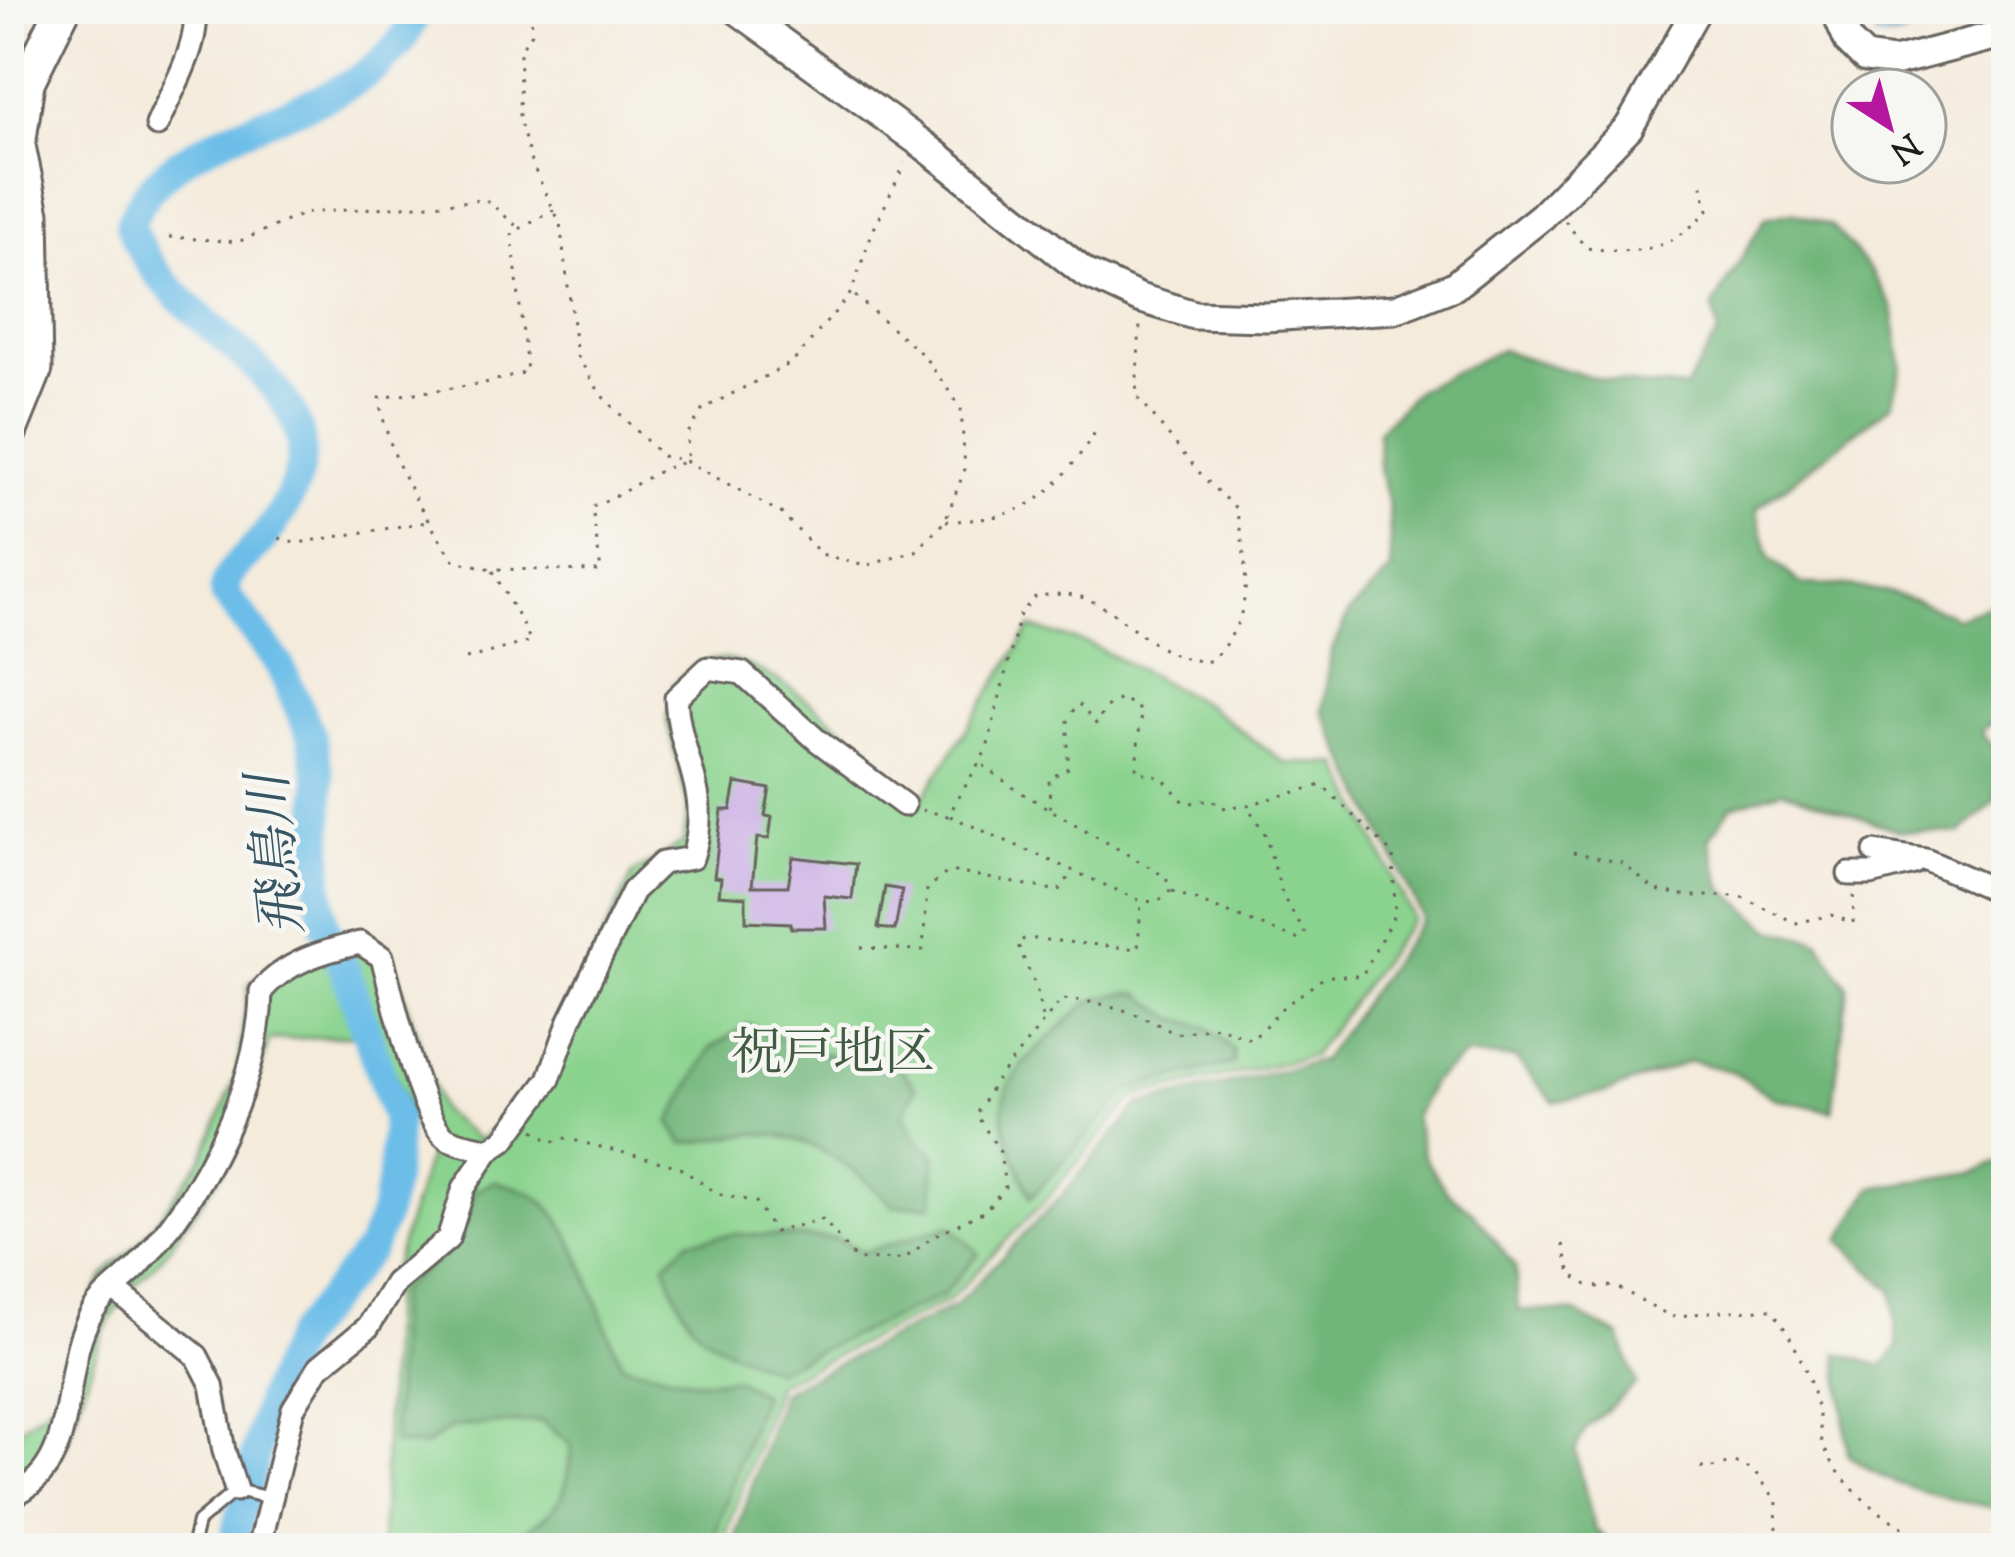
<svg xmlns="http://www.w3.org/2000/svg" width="2015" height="1557" font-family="'Sorts Mill Goudy','Noto Serif JP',serif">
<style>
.green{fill:#8ad38e;stroke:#537855;stroke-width:3}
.forest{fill:#6fb579;stroke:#46684a;stroke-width:3}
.water{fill:#6cbee8;stroke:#446d82;stroke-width:3}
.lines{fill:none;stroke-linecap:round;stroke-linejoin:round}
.river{stroke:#6cbee8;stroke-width:30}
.building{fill:#caade5}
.service-casing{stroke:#68645f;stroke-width:16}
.minor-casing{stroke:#68645f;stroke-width:27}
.tertiary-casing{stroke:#68645f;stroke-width:33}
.primary-casing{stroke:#68645f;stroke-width:39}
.path{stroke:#68645f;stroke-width:3;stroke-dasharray:3 9;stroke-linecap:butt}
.service{stroke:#fff;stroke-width:10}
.minor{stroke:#fff;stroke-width:21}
.tertiary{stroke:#fff;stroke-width:27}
.primary{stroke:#fff;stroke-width:33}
.labels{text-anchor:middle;stroke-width:9;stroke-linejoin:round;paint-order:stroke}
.park-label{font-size:51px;fill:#425c44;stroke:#f6f6f2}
.water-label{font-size:54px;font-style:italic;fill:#385563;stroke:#f6f6f2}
</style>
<rect width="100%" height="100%" fill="#f6f6f2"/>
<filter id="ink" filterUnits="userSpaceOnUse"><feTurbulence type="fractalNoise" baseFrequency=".00833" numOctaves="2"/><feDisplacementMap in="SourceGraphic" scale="24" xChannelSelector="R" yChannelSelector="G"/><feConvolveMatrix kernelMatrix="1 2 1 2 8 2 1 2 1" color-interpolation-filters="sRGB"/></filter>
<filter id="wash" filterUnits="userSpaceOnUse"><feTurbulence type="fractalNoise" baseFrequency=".004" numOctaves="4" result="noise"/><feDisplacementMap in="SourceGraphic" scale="48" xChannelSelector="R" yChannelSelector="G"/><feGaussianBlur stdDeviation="2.7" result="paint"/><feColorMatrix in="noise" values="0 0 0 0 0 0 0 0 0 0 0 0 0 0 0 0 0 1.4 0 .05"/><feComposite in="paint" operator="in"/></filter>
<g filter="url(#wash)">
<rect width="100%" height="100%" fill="#f4ebdb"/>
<path class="green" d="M1031,628L1089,644L1205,704L1285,763L1339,764L1413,918L1312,1056L1134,1097L1042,1204L948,1301L777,1384L722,1548H381L392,1273L428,1156L379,1034L269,1040L236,1152L161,1258L133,1287L104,1329L62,1454L42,1481L10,1480L9,1436L57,1400L71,1341L104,1275L143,1239L202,1159L237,1075L249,984L276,963L361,931L389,947L441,1111L478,1140L504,1122L536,1081L633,874L683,843L689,808L667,720L673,685C682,678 694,665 704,662C765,642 879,762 920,802Z"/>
<g class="forest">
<polygon points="9,192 15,198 10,252 21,354 9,389"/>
<path d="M1792,212L1832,226L1871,271L1893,307L1902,366L1892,404L1756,509L1770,559L1801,584C1866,585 1896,590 1956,617L2006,601V710L1981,732L2001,756L1995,801L1960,833L1899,831L1783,790L1732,806L1709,839L1723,889L1771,929L1818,940L1848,987L1832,1111L1774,1098L1731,1071L1690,1061L1608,1092L1554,1102L1515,1058L1465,1056L1433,1081L1414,1117L1424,1158L1448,1193L1472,1211L1515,1266L1518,1310L1573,1312L1620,1336L1636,1384L1586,1428L1575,1451L1595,1529L1616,1548H732L782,1391L955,1306L1062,1195L1139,1105L1321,1061L1423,918L1323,711L1331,652L1349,613L1391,571L1389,506L1379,470L1378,431L1417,390L1501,350C1562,370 1622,390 1686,387L1718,334L1713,307L1765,218Z"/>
<path d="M1138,993L1172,1017L1208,1028L1233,1050L1234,1063L1130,1089L1031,1197C996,1114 984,1095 1056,1032C1093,999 1089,995 1138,993Z"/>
<path d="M749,1025C799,1048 843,1062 898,1065L916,1088L904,1114L916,1138L935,1155L933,1205L893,1206C856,1168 806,1131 750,1134C727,1135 706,1143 683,1143L670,1123L711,1048Z"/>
<path d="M2006,1158V1510C1953,1501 1889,1489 1848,1455L1838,1353L1883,1366L1898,1347L1892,1291L1840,1240L1872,1188L1975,1172Z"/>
<path d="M495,1181C508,1186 528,1189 539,1198C582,1232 597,1316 622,1364L695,1381L735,1379L762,1394L711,1548H500C553,1510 567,1513 571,1445L541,1421L452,1427L423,1447L393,1443L398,1290L455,1246L475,1191Z"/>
<path d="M950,1226L979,1253L942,1296L775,1370C703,1339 691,1341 665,1264L689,1241L736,1234L838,1239L864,1252Z"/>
</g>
<path class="water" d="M1865,9H1931C1914,30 1904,43 1877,37L1863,17Z"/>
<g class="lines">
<path class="river" d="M232,1548L269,1401L297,1338L370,1249L383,1218L392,1179L396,1118L346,973L324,924L319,882L320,778L311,735L279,664L224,593C226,568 246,560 260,542C279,519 298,489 301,459C310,371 159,317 130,225C170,106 381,128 417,9"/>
</g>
<g id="blocks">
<g class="building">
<polygon points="736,783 770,789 765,816 772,817 769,839 757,838 752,886 788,886 793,857 856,864 852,899 824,896 826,928 791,928 791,923 746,921 746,897 719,895 721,878 714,877 722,810 731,810"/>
<polygon points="885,887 902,890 895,930 878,928"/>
</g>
</g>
</g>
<g filter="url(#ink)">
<use href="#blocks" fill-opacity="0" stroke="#68645f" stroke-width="3"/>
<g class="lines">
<g class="service-casing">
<polyline id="service" points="192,1548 198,1522 236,1490 270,1498"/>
</g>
<g class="minor-casing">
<g id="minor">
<path d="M157,125C171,91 200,46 195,9"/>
<polyline points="1875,852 1926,860 2006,895"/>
<polyline points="1849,874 1871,874 1914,863"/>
<polyline points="114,1289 197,1356 212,1385 224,1451 236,1490"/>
<path d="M9,1497C85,1466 56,1369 93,1311C104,1293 125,1280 139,1265C201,1195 260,1086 261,991C286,962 323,951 360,943L382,957C392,992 419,1115 444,1136C454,1144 476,1146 489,1150"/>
<path d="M259,1548L293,1409L319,1367L368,1327L395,1283L448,1239L464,1188L489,1150L504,1140L549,1079L570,1020L633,891L662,863L692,858C714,791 679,760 676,698L708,668L742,673L818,741L904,805"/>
</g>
</g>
<g class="tertiary-casing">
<g id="tertiary">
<polyline points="736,9 925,146 1085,273 1139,298 1194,315 1266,317 1395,309 1454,286 1542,216 1629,127 1697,9"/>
<polyline points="1840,9 1840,21 1849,42 1865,58 1894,62 2006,33"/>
</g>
</g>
<g class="primary-casing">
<polyline id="primary" points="9,433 35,369 32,214 18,146 27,82 63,9"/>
</g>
<g class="path">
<polyline points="531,9 532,33 520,50 519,118 531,162 560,223 577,356 602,396 662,456 684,460 781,513 821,554 865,566 916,551 945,521 965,469 961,408 924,356 854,295"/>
<path d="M554,210L512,233L527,372L481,384L379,398C389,459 420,511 455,561L492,569L601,571L592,507C625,495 648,472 682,463L688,453L687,435L703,409L793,362L851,293L872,233L905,163"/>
<path d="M1565,221L1586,248C1640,254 1669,253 1708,210L1701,182"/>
<polyline points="169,237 238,242 305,213 486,200 518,227"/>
<path d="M946,521C1030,521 1056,493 1099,426"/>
<polyline points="279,538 298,543 426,522"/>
<polyline points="466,659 531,641 493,571"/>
<path d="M922,810L948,816L987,749L1020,614L1036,596C1048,595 1063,593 1074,595C1128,608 1150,662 1210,661C1258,617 1247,566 1236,508C1197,476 1170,435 1136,396L1140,324"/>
<polyline points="950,816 1141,901 1158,902 1170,891 1166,877 1015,789 980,763"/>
<polyline points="1573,852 1622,863 1655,890 1689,896 1740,896 1796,923 1831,915 1853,923 1854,894"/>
<polyline points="1172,891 1299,940 1305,932 1283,897 1265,834 1248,807"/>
<polyline points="861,948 923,950 927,889 949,871 1059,891 1072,873"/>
<polyline points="1042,1017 1036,987 1017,943 1026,938 1138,949 1141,903"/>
<path d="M534,1130L552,1143L560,1137L677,1166L718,1194L756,1202L774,1232L823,1219L856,1260L904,1259L935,1235L985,1211L1005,1187L1000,1152L976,1114L995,1082L1062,999C1106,1002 1137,1011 1175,1034L1218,1026L1252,1040L1282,1008L1326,976H1362L1395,913L1393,854L1322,785L1247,805L1221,808L1212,799L1186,804L1163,779L1136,770L1141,711L1122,698L1104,709L1097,725L1078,703L1068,719V768L1049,779L1050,811"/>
<path d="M1563,1244L1571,1274L1590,1287L1615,1286L1672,1317L1717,1311L1772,1310C1795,1341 1809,1373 1818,1411C1821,1423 1819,1436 1824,1447C1848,1498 1893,1524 1942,1548"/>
<polyline points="1701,1467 1705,1470 1734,1462 1754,1471 1777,1501 1776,1526 1790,1548"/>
</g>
<use href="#service" class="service"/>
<use href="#minor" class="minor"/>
<use href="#tertiary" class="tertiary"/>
<use href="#primary" class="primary"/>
</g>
</g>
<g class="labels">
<g class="park-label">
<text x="833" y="1069">祝戸地区</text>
</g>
<g class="water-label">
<text transform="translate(274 855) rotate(-96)" y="19">飛鳥川</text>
</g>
</g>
<rect width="2015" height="1557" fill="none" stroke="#f6f6f2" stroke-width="48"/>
<g transform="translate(1889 126) rotate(144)"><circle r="57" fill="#f6f6f2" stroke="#9f9f9c" stroke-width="3"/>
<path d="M0-9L21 45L0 30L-21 45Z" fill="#b5179e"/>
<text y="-18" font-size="33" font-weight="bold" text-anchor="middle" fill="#1c1c1c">N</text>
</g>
</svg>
